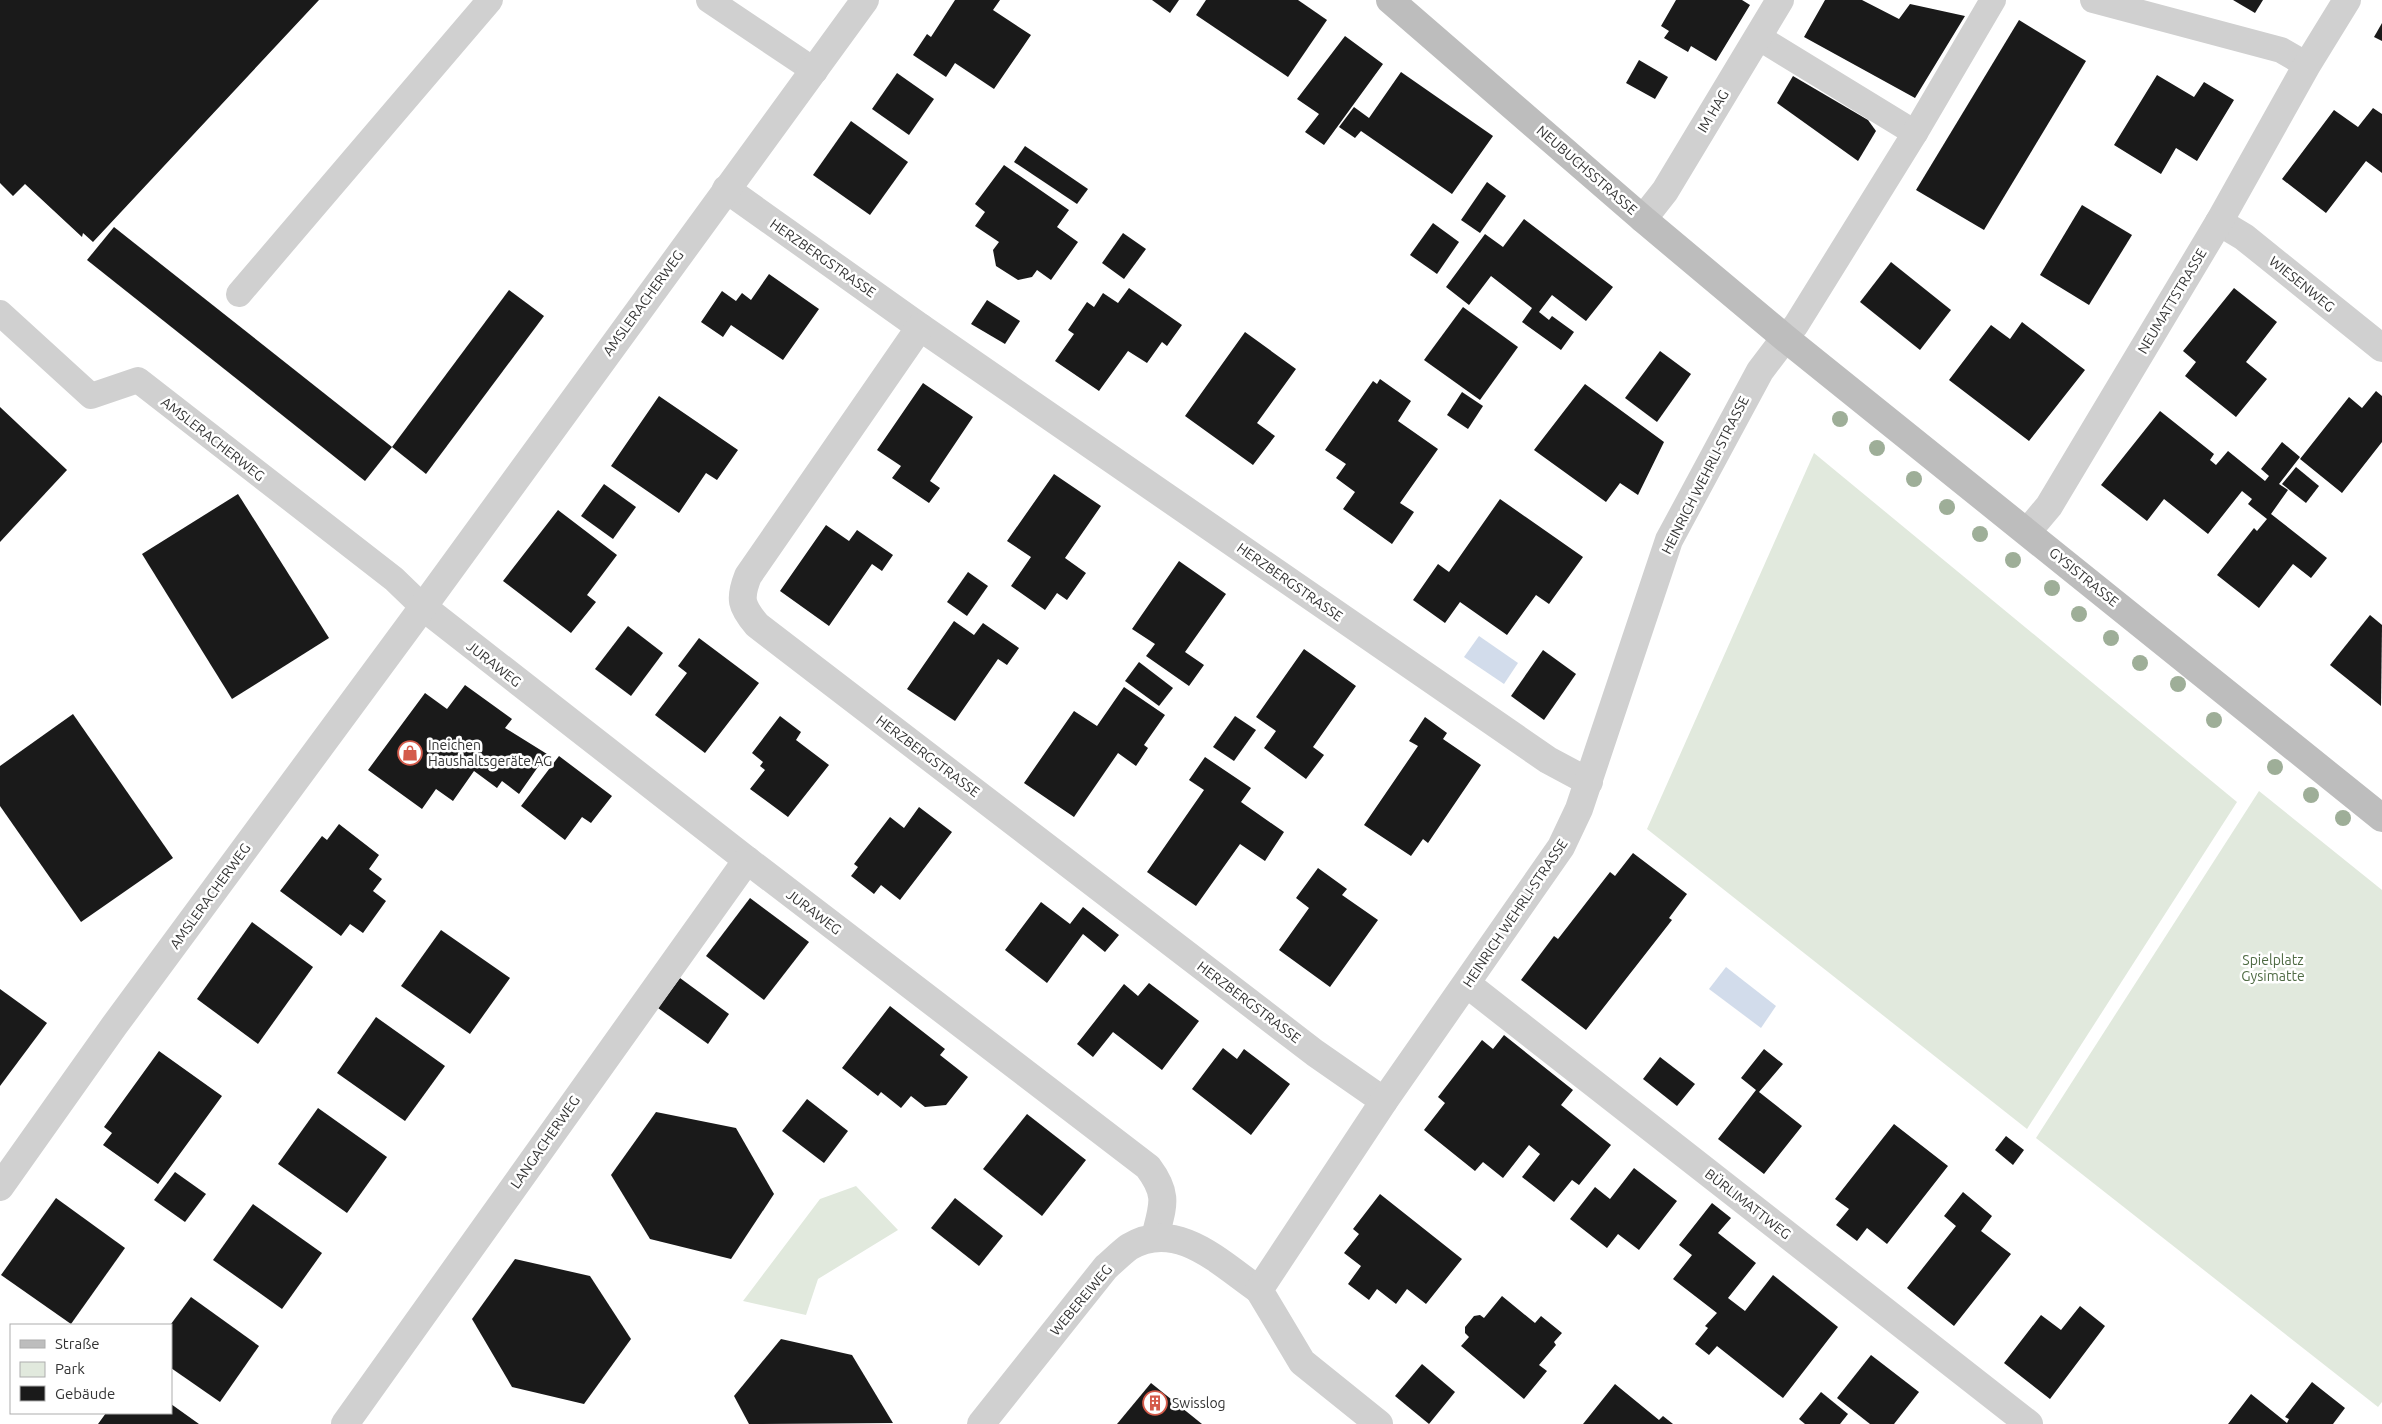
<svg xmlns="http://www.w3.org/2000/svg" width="2382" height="1424" font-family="Ubuntu,sans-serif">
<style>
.green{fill:#e1e9dd}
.water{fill:#d2dceb}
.building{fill:#1a1a1a}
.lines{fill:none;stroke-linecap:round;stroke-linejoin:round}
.lane{stroke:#d0d0d0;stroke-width:26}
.street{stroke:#d0d0d0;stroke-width:28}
.secondary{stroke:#bdbdbd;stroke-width:28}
.tree{fill:#9eae98}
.labels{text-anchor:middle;stroke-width:5;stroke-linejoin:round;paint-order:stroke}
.street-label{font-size:14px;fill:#333;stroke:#fff}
.poi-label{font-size:14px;fill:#333;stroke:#fff;text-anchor:start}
.park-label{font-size:14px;fill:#4f6b44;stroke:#fff}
</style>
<rect width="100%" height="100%" fill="#fff"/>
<g class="green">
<polygon points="1814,453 2237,802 2027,1129 1647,829"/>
<polygon points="2259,791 2382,890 2382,1402 2378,1407 2036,1138"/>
<polygon points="856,1186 898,1230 818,1279 806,1315 743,1301 820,1199"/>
</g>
<g class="water">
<polygon points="1479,636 1518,663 1504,684 1464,657"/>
<polygon points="1726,967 1776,1006 1761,1028 1709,989"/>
</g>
<g class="building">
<polygon points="0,0 319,0 93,242 83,233 82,237 25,184 13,196 0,183"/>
<polygon points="955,0 1000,0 993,10 1031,35 994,89 955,63 946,77 913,55 927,34 931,37"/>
<polygon points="1152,0 1179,0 1170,13"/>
<polygon points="1206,0 1298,0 1327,20 1288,77 1196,15"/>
<polygon points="1676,0 1742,0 1750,5 1716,61 1691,46 1688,52 1664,38 1669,31 1661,26"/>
<polygon points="1825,0 1862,0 1899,19 1910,4 1965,16 1915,98 1804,37"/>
<polygon points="2233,0 2263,0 2255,13"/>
<polygon points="2019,20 2086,61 1984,230 1916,190"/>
<polygon points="2382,23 2382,41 2374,37"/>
<polygon points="1345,36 1383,64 1324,145 1305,132 1319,114 1297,99"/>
<polygon points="1639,60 1668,77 1655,99 1626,83"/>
<polygon points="1401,72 1493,136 1452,194 1361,131 1355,138 1339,127 1354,107 1369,118"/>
<polygon points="897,73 934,99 909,135 872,109"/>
<polygon points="2157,75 2194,97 2204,82 2234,100 2197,161 2176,148 2161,174 2114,145"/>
<polygon points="1793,76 1868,120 1876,131 1858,161 1777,103"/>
<polygon points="2373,108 2382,114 2382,173 2366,161 2326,213 2282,179 2334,110 2358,127"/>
<polygon points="851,121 908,162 870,215 813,175"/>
<polygon points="1025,146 1088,189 1077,204 1014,162"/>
<polygon points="1004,165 1069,210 1057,227 1078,242 1051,280 1037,270 1032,277 1018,280 996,266 993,250 999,242 975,226 985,212 975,204"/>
<polygon points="1487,182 1506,196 1480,233 1461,220"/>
<polygon points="2082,205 2132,235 2089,305 2040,275"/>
<polygon points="1524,219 1613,287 1586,321 1552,295 1539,312 1549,320 1552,316 1574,332 1561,350 1522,322 1532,308 1491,276 1469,305 1446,287 1485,234 1503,247"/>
<polygon points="1433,223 1459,242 1437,274 1410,255"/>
<polygon points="114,227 392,447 365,481 87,260"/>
<polygon points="1123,233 1146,249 1124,279 1102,263"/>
<polygon points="1891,262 1951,310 1920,350 1860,302"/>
<polygon points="769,274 819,309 783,360 731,325 723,337 701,322 722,291 736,301 742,293 751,300"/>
<polygon points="1129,288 1182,325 1167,346 1162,342 1147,363 1128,351 1099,391 1055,361 1074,334 1068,330 1087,302 1094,307 1103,293 1118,303"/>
<polygon points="2234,288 2277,322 2246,362 2267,379 2236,417 2185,376 2196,362 2183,351"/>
<polygon points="509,290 544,316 426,474 392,447"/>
<polygon points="987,300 1020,321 1005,344 971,324"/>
<polygon points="1463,307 1518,347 1480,400 1424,360"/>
<polygon points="2022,322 2085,370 2029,441 1949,380 1991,325 2010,339"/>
<polygon points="1245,332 1296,369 1257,423 1275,436 1253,465 1185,416"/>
<polygon points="1660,351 1691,374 1657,422 1625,398"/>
<polygon points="1380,379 1411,401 1398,421 1438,449 1400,503 1414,512 1392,544 1343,509 1355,492 1336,478 1346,464 1325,450 1373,381 1377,384"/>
<polygon points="923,383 973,417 930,481 940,488 929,503 892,478 901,466 877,450"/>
<polygon points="1585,384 1664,442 1638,495 1620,483 1606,502 1534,450"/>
<polygon points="2376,391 2382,396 2382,442 2342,493 2300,459 2349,397 2362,408"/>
<polygon points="1462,392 1483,406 1468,429 1447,415"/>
<polygon points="659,396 738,450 717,480 706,473 679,513 611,466"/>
<polygon points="0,407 67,470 0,542"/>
<polygon points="2160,411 2214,454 2210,460 2216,465 2228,451 2265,481 2269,476 2261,469 2282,442 2300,457 2279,484 2288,490 2271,514 2327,558 2311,578 2293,564 2259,608 2217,575 2254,528 2257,531 2267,519 2248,504 2252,499 2242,491 2208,534 2164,499 2147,521 2101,485"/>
<polygon points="2296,467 2319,486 2306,503 2282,484"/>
<polygon points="1054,474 1101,506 1065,558 1086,573 1067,600 1057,593 1045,610 1011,586 1031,557 1007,541"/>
<polygon points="604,484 636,507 613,539 581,516"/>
<polygon points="238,494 329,638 232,699 142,554"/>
<polygon points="1500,499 1583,557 1549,604 1536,595 1507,635 1460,602 1445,623 1413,600 1438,564 1449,572"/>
<polygon points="558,510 617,555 587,595 596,602 571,633 503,581"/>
<polygon points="826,525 849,541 857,530 893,555 882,571 872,564 829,626 780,591"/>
<polygon points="1179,561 1226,594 1185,652 1204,665 1189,686 1146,656 1155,644 1132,629"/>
<polygon points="968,572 988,586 967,616 947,602"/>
<polygon points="2370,615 2382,625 2381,706 2330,665"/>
<polygon points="954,621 974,635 983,623 1019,648 1007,665 998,659 955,721 907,689"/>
<polygon points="628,626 663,653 631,696 595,669"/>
<polygon points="699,638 759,683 705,753 655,715 687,673 678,666"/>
<polygon points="1304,649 1356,686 1313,747 1324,755 1306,779 1264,748 1276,731 1256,717"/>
<polygon points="1543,650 1576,674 1544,720 1511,696"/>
<polygon points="1139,662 1173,688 1159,706 1125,681"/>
<polygon points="465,685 512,719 505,728 547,754 519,794 502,781 497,788 474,771 453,801 436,789 422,809 368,770 425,693 447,709"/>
<polygon points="1124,687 1165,715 1144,745 1148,748 1136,766 1118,753 1074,817 1024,783 1074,711 1097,726"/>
<polygon points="73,714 173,858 81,922 0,806 0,766"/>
<polygon points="780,716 801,732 796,740 829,765 788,817 750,789 765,770 760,766 763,762 752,753"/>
<polygon points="1235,716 1256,730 1234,761 1213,747"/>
<polygon points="1425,717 1447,733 1443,739 1481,765 1428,843 1423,839 1411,856 1364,825 1418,746 1409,741"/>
<polygon points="559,756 612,796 591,823 582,817 565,840 521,806"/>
<polygon points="1205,757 1251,788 1241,802 1284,832 1265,861 1240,844 1196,906 1147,872 1204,790 1189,780"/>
<polygon points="919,807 952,832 900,900 881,885 874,894 851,876 858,867 854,864 890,817 904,828"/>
<polygon points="339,824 379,855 369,869 382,879 373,891 386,901 363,933 350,924 341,936 280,891 322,836 327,840"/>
<polygon points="1633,853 1687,894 1669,918 1672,920 1586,1030 1521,980 1554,936 1558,939 1610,872 1615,876"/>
<polygon points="1318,868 1347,889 1342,895 1378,920 1330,987 1279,950 1309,908 1296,898"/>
<polygon points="750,898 809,942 764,1000 706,956"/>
<polygon points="1041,902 1070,924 1083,907 1119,935 1105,952 1083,934 1047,983 1005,950"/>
<polygon points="252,922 313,967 258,1044 197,999"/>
<polygon points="441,930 510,978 470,1034 401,986"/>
<polygon points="680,978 729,1014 708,1044 658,1008"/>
<polygon points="1149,983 1199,1021 1162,1070 1113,1032 1093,1057 1077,1044 1124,984 1138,996"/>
<polygon points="0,989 47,1023 0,1086"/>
<polygon points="890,1006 945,1049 940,1055 968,1077 946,1105 925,1107 911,1096 901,1108 881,1092 878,1096 842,1068"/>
<polygon points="376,1017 445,1066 405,1121 337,1073"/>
<polygon points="1504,1035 1573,1090 1561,1105 1611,1145 1579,1185 1572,1180 1554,1202 1522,1177 1540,1154 1529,1145 1503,1178 1483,1162 1475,1171 1424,1130 1445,1103 1438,1097 1482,1040 1493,1049"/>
<polygon points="1223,1048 1237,1059 1244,1049 1290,1084 1251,1135 1192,1089"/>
<polygon points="1764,1049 1783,1064 1759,1092 1802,1126 1764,1174 1718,1139 1756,1090 1741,1078"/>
<polygon points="159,1051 222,1096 158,1184 103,1145 112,1133 104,1127"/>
<polygon points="1660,1057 1695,1084 1677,1106 1643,1079"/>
<polygon points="807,1099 848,1131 824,1163 782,1131"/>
<polygon points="318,1108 387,1157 347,1213 278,1164"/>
<polygon points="656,1112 736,1128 774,1194 731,1259 650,1239 611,1175"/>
<polygon points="1027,1114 1086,1160 1042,1216 983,1169"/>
<polygon points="1894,1124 1948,1166 1887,1244 1867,1228 1857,1241 1836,1225 1849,1209 1835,1199"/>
<polygon points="2006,1136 2024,1150 2013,1165 1995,1150"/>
<polygon points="1634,1168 1677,1201 1639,1250 1618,1234 1607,1248 1570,1219 1595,1187 1610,1199"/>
<polygon points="175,1172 206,1194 185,1222 154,1200"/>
<polygon points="1963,1192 1992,1216 1981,1231 2011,1254 1954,1326 1907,1288 1956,1226 1944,1216"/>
<polygon points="1380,1194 1462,1259 1426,1304 1407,1289 1396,1304 1377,1289 1369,1300 1348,1284 1361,1266 1344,1253 1359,1234 1353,1229"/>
<polygon points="56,1198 125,1248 71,1324 1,1275"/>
<polygon points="955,1198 1003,1236 979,1266 931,1228"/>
<polygon points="1712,1203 1731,1218 1718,1233 1756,1263 1728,1298 1745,1311 1773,1275 1838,1327 1783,1398 1717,1346 1709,1355 1695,1344 1708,1328 1705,1326 1717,1313 1673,1279 1692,1255 1679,1245"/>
<polygon points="253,1204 322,1253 282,1309 213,1260"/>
<polygon points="515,1259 590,1276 631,1339 584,1404 512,1387 472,1319"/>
<polygon points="1502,1296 1535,1323 1541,1316 1562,1333 1554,1342 1556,1345 1539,1365 1547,1371 1524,1399 1461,1346 1469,1337 1465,1333 1465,1327 1474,1316 1480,1315 1484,1318"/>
<polygon points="191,1297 259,1346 220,1402 171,1368 171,1324"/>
<polygon points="2080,1306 2105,1326 2050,1399 2004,1363 2041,1315 2061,1330"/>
<polygon points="781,1339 852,1355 893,1423 749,1424 734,1396"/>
<polygon points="1871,1355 1919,1392 1894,1424 1870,1424 1837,1398"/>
<polygon points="1422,1364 1455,1392 1429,1424 1395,1396"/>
<polygon points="2312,1382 2345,1408 2333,1424 2228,1424 2251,1394 2287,1423 2289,1419 2285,1417"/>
<polygon points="1151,1383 1202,1424 1117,1424"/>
<polygon points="1615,1384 1659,1420 1663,1416 1673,1424 1583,1424"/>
<polygon points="1821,1392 1848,1414 1840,1424 1805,1424 1799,1419"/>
<polygon points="171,1404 199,1424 98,1424 106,1413 171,1413"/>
</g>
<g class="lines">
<g class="lane">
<polyline points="709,0 815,71"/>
<polyline points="2093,0 2281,50 2307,65"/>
<polyline points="1758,37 1915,133"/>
<polyline points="239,294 490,0"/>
<polyline points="0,313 91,396 138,380 394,579 423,607"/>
<polyline points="1785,338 1796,325 1915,133 1993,0"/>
</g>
<g class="street">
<polyline points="726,189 920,327 1548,760 1589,782"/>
<polyline points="1643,219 1665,191 1780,0"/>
<polyline points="2219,222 2244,237 2382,348"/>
<path d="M920,327L748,576C739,599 741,606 757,625L1315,1053L1384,1101"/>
<polyline points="2028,531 2049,506 2219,222 2307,65 2347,0"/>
<path d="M423,607L747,860L1148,1167C1169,1195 1163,1205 1155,1237"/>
<polyline points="1467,984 2029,1424"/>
<polyline points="0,1187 114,1026 423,607 865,0"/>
<polyline points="345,1424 747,860"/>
<path d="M981,1424L1106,1267C1113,1261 1121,1253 1129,1247C1177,1218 1221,1264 1259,1290"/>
<polyline points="1379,1424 1302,1362 1259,1290 1384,1101 1561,847 1579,809 1669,540 1760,371 1785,338"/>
</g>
<polyline class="secondary" points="1390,0 1643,219 1785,338 2382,818"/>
</g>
<g class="tree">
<circle cx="1840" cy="419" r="8"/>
<circle cx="1877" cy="448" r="8"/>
<circle cx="1914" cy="479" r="8"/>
<circle cx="1947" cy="507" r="8"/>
<circle cx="1980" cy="534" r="8"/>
<circle cx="2013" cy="560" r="8"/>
<circle cx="2052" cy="588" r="8"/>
<circle cx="2079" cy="614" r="8"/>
<circle cx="2111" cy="638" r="8"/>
<circle cx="2140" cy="663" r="8"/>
<circle cx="2178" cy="684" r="8"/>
<circle cx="2214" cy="720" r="8"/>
<circle cx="2275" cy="767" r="8"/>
<circle cx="2311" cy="795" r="8"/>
<circle cx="2343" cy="818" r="8"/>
</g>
<defs>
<g id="shop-ring" transform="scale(1.25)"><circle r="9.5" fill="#fff" stroke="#d45b4b" stroke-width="1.5"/><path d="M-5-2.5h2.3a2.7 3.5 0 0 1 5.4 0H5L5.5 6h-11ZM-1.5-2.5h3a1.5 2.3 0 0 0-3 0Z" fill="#d45b4b"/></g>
<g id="building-ring" transform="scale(1.25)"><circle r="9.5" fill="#fff" stroke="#d45b4b" stroke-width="1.5"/><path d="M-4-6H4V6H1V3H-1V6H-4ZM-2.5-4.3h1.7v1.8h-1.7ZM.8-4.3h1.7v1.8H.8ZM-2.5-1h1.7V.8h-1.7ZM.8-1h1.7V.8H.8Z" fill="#d45b4b"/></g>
</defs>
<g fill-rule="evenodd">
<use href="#shop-ring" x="410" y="753"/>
<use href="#building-ring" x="1155" y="1403"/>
</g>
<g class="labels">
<g class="street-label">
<text transform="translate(1713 111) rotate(-59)" y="5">IM HAG</text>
<text transform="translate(1587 170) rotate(41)" y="5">NEUBUCHSSTRASSE</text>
<text transform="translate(823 258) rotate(35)" y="5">HERZBERGSTRASSE</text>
<text transform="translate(2302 284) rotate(39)" y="5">WIESENWEG</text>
<text transform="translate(2172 301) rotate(-59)" y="5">NEUMATTSTRASSE</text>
<text transform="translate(643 303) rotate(-54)" y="5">AMSLERACHERWEG</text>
<text transform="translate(213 439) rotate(38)" y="5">AMSLERACHERWEG</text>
<text transform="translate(1705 475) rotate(-63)" y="5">HEINRICH WEHRLI-STRASSE</text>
<text transform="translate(2084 577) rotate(39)" y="5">GYSISTRASSE</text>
<text transform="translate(1290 582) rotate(35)" y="5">HERZBERGSTRASSE</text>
<text transform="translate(494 664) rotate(38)" y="5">JURAWEG</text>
<text transform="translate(928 756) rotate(37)" y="5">HERZBERGSTRASSE</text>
<text transform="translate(210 896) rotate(-54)" y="5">AMSLERACHERWEG</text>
<text transform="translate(814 912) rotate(37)" y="5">JURAWEG</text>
<text transform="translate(1515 913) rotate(-56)" y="5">HEINRICH WEHRLI-STRASSE</text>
<text transform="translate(1249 1002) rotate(37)" y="5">HERZBERGSTRASSE</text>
<text transform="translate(545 1142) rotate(-55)" y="5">LANGACHERWEG</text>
<text transform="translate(1748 1204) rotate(38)" y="5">BÜRLIMATTWEG</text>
<text transform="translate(1081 1300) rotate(-50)" y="5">WEBEREIWEG</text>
</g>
<g class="poi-label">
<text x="428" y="750">Ineichen<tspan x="428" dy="16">Haushaltsgeräte AG</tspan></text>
<text x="1172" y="1408">Swisslog</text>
</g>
<g class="park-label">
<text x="2273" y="965">Spielplatz<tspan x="2273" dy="16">Gysimatte</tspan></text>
</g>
</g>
<rect x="10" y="1324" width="162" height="90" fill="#ffffff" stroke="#adadad"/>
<rect x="20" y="1340" width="25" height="8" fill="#bdbdbd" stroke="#adadad"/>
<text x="55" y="1349" font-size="15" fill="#333333">Straße</text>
<rect x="20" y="1362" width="25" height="15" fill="#e1e9dd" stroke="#adadad"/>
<text x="55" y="1374" font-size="15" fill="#333333">Park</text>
<rect x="20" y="1386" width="25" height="15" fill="#1a1a1a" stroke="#adadad"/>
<text x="55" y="1399" font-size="15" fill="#333333">Gebäude</text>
</svg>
